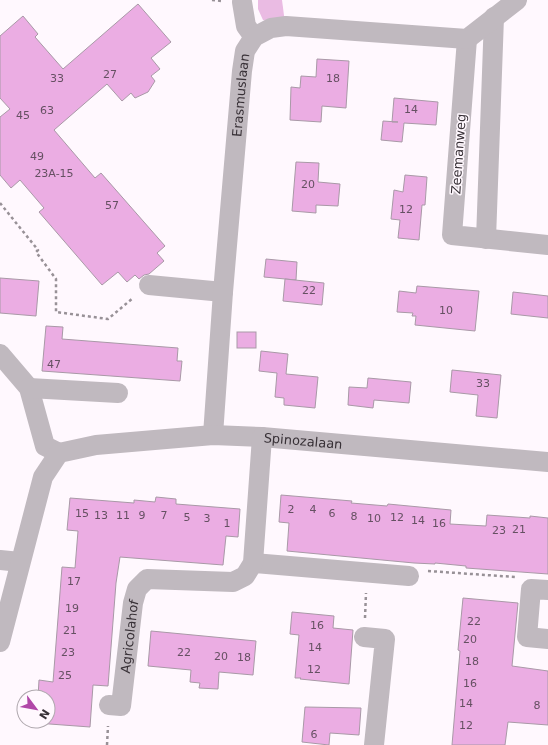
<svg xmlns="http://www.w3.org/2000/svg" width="548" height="745" font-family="'DejaVu Sans',sans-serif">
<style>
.green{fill:#eabbe3}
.building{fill:#ebade3;stroke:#a999a7}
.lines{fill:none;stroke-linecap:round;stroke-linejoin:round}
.path{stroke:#989197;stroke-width:2.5;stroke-dasharray:3 3;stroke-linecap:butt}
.minor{stroke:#c0b9bf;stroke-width:20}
.labels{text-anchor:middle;stroke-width:3;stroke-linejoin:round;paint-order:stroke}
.number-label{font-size:11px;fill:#655062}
.street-label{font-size:13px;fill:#383137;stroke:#fff8fe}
</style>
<rect width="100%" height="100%" fill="#fff8fe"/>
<polygon class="green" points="258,0 282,0 285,23 263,20 258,9"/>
<g class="building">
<polygon points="138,4 171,42 151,58 160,69 151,76 155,81 148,92 135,98 131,93 122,101 107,84 54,130 95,178 101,173 165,246 157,253 164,261 149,274 144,275 139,279 135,275 127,282 118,272 102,285 39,212 44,208 20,180 11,188 0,175 0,117 10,109 0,98 0,36 23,16 38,34 35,37 63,69"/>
<polygon points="317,59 349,61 346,108 322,106 321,122 290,120 291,87 300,88 301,76 316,77"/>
<polygon points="394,98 438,102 436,125 404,123 402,142 381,140 383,121 398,122 392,122"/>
<polygon points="296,162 319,163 318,182 340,184 338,206 316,205 316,213 292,211"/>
<polygon points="405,175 427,177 425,205 422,205 419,240 398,238 400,220 391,219 394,190 403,192"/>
<polygon points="266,259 297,262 296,280 264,277"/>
<polygon points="0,278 39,281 36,316 0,313"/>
<polygon points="285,279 324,283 322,305 283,301"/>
<polygon points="417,286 479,291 475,331 415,325 416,316 412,316 413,313 397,312 399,291 416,293"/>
<polygon points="513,292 548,296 548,318 511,314"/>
<polygon points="46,326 63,327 62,339 178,348 177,361 182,361 180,381 42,371"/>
<rect x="237" y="332" width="19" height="16"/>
<polygon points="261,351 288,354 286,374 318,377 315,408 284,405 284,398 275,397 277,373 259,371"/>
<polygon points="452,370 501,375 497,418 476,416 478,395 450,392"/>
<polygon points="368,378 411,382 409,403 374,400 373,408 348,405 349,387 367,388"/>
<polygon points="281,495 352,501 351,503 387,506 388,504 451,510 450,524 486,526 487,515 530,518 530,516 548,518 548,574 466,568 466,566 435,563 435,564 414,563 287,551 289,523 279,522"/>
<polygon points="156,497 176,499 176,504 240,509 238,537 226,536 223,565 120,557 116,583 108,686 93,685 90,727 36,723 36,721 48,721 48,697 38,697 39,680 53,682 62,567 75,568 78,531 67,530 70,498 134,503 134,500 155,502"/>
<polygon points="463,598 518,603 512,666 548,671 548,725 508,722 505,745 452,745 460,651 458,650"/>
<polygon points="292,612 334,616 333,628 353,630 349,684 300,679 301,678 295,678 299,635 290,634"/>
<polygon points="151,631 256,641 253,675 219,672 218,689 199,688 200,683 190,682 191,670 148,666"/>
<polygon points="305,707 361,708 359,735 330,733 329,745 302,742"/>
</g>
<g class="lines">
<g class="path">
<polyline points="212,0 222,1"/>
<polyline points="0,203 38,250 36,252 56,279 56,312 108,319 133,298"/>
<polyline points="428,571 515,577"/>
<polyline points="365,618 366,593"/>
<polyline points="107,745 108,726"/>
</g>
<g class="minor">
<polyline points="242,2 246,26 254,37"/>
<polyline points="467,39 452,235 548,245"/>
<polyline points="486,239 494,17"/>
<polyline points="149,285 223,292"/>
<polyline points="0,354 29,388 45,446 59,453"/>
<polyline points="29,388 118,393"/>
<path id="s1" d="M213,435L223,292L242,71L245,51L254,37L271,28L286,26L467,39L517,0"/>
<polyline points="0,560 20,562"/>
<polyline points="253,563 409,576"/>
<polyline points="548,590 531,589 527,637 548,639"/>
<polyline points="364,637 385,639 374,745"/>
<path id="s2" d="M0,642L43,477L59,453L96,445L213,435L262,437L548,462"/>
<path id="s3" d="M109,705L121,706L133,603L137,589L147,579L233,582L245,576L253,563L262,437"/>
</g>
</g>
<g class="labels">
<g class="number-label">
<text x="110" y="78">27</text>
<text x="57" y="82">33</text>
<text x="333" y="82">18</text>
<text x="411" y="113">14</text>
<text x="47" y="114">63</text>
<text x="23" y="119">45</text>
<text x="37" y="160">49</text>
<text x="54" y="177">23A-15</text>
<text x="308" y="188">20</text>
<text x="112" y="209">57</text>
<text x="406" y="213">12</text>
<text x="309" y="294">22</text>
<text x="446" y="314">10</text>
<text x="54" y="368">47</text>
<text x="483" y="387">33</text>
<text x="291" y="513">2</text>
<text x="313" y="513">4</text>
<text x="82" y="517">15</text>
<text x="332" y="517">6</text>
<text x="101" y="519">13</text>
<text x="123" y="519">11</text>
<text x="142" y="519">9</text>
<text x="164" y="519">7</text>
<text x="354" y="520">8</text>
<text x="187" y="521">5</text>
<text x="397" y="521">12</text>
<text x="207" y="522">3</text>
<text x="374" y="522">10</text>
<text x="418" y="524">14</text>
<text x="227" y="527">1</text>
<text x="439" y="527">16</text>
<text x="519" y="533">21</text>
<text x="499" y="534">23</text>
<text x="74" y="585">17</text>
<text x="72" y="612">19</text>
<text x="474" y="625">22</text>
<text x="317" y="629">16</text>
<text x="70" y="634">21</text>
<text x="470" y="643">20</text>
<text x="315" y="651">14</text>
<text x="68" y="656">23</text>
<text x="184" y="656">22</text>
<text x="221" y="660">20</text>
<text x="244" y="661">18</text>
<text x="472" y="665">18</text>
<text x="314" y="673">12</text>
<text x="65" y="679">25</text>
<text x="470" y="687">16</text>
<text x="466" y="707">14</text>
<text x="537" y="709">8</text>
<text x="466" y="729">12</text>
<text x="314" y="738">6</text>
</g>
<g class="street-label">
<text dy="5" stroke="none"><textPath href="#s1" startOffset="341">Erasmuslaan</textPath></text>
<text transform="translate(458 154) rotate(-86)" y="5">Zeemanweg</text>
<text dy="5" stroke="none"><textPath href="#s2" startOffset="445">Spinozalaan</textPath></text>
<text dy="5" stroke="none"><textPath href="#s3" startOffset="82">Agricolahof</textPath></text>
</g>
</g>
<g transform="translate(36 709) rotate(122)"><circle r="19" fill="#fff8fe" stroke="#afa8ae"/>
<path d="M0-3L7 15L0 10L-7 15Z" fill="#b147a8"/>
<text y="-6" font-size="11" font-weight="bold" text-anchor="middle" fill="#383137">N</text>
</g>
</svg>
